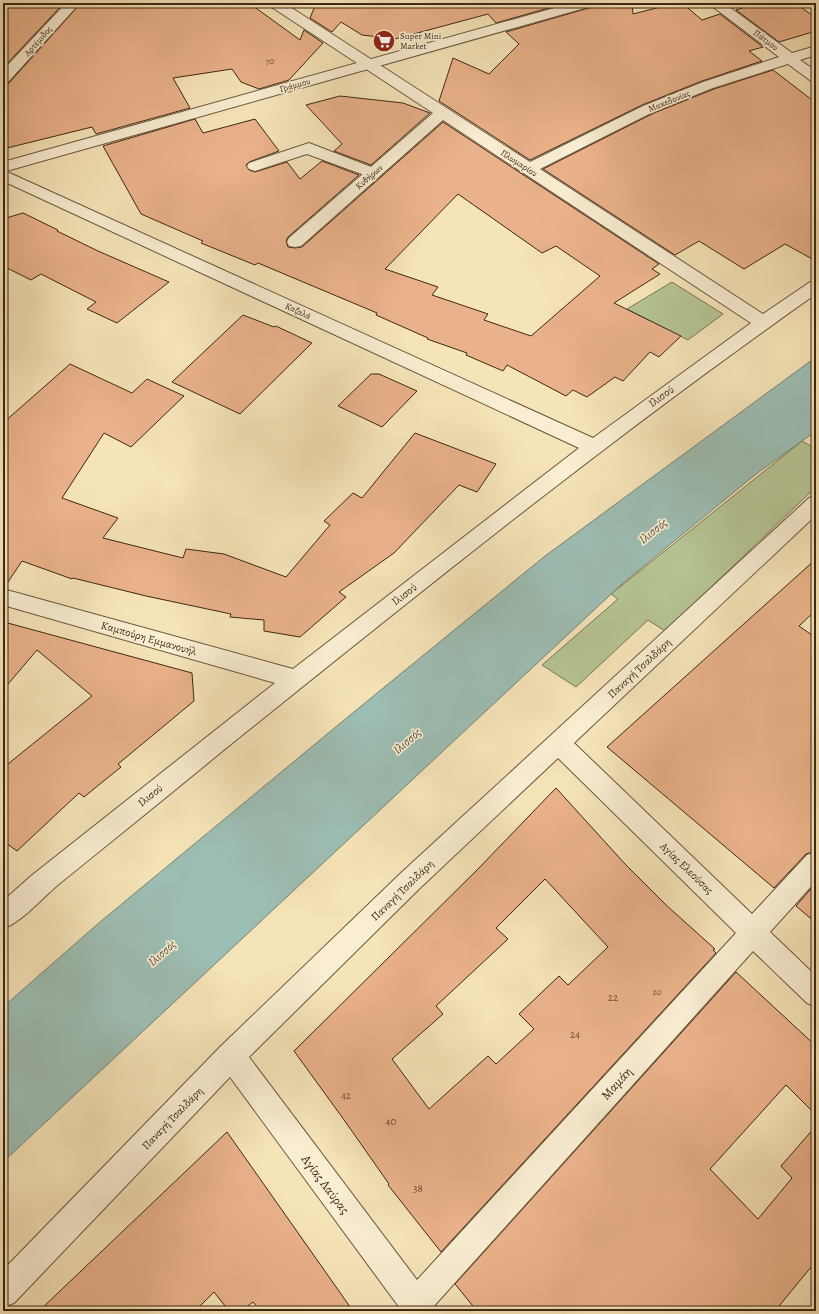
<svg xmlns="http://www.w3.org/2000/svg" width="819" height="1314" font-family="Alegreya,serif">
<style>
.green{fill:#b6c594;stroke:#7a7654}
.water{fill:#9dbeb4;stroke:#778274}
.building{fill:#eab28a;stroke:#3d2714;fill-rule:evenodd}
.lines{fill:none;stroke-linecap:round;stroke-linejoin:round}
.pedestrian-casing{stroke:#6b563d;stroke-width:2}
.minor-casing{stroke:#6b563d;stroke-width:2}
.tertiary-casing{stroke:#6b563d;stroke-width:2}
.pedestrian{fill:#f9edd2;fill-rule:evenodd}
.minor{fill:#f9edd2;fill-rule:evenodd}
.tertiary{fill:#f9edd2;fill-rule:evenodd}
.labels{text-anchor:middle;stroke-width:3.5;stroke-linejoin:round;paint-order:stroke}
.far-poi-label{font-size:9px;fill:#3d2714;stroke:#f9edd2;text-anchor:start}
.far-street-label{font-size:9px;fill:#3d2714;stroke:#f9edd2}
.number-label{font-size:9px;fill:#684a32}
.street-label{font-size:11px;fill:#3d2714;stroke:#f9edd2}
.near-number-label{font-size:11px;fill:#684a32}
.water-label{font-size:12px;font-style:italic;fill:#554d3c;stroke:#f9edd2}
.near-street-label{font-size:13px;fill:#3d2714;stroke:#f9edd2}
</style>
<rect width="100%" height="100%" fill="#f6e4b9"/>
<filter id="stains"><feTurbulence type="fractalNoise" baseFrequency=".005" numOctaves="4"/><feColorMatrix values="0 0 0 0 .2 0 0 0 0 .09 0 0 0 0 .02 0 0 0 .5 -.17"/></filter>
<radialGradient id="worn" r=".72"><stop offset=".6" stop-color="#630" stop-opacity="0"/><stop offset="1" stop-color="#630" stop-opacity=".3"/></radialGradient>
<g class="green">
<polygon points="672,282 723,314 688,340 627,309"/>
<polygon points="802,441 816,449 816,487 665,631 648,620 576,687 542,665 618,599 611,594"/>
</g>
<polygon class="water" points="816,357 816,431 756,474 623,583 3,1162 3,1007 100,922 349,716 545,556"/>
<g class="building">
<polygon points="3,3 64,3 3,68"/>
<polygon points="81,3 249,3 300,40 304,30 323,43 289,80 259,89 241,82 232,69 173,78 190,108 96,134 92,127 3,149 3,84 9,83"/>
<polygon points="311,3 566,3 496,23 488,14 395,39 362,35 341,22 332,32 310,18 315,6"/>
<polygon points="595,3 632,3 633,14 676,3 682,3 702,20 720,14 763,47 749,51 762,61 702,81 642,105 530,160 439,101 453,58 489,74 519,44 506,32 592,7"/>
<polygon points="758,3 795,3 816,18 816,31 779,42 736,10"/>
<polygon points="773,70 816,103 816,261 785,244 744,269 699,241 675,255 543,169 654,113 714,89"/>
<polygon points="340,96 403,103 430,113 371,165 334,151 342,144 306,105"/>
<path d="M195,119L203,133L255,119L279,151L249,162L246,165L249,170L255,172L287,162L300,179L322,161L359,175L288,237L286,241L288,247L295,248L302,247L443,122L659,264L652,269L660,274L614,303L681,336L659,357L650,352L623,381L615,377L587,397L573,390L566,396L507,365L503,371L466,355L467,353L427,339L428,338L376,315L377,313L258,263L255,265L201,243L203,241L141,214L103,146ZM458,194L542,253L556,246L600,276L531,336L484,320L488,314L432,295L438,287L385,269Z"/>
<polygon points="23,213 58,230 57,231 98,251 169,282 117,323 87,309 96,302 41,274 31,280 3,266 3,219"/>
<polygon points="243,315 274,327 276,326 312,343 240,414 172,382"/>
<polygon points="70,364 132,393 147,379 184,396 131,447 104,433 62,498 118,518 103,538 183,558 186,549 224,554 286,577 330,525 324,521 353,493 362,498 415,433 496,464 477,492 459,485 394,553 339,592 346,597 300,637 264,631 264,620 230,617 231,614 146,596 73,578 72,579 22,561 4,588 3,588 3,423"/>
<polygon points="371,374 379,374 417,391 382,427 338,406"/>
<polygon points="816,559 816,610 799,626 816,638 816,851 806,854 774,888 607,747"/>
<polygon points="4,622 192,673 194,701 118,764 121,767 84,797 79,793 17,851 3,841 3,768 92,696 37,650 3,690 3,623 5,624"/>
<path d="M556,788L626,865L666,905L715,949L713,950L716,953L441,1252L388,1185L389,1184L342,1117L294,1051L477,870ZM545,879L608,947L568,985L559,976L519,1014L534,1029L496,1064L488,1056L429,1109L392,1059L443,1014L436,1006L508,939L496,928Z"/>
<polygon points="816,883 816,923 796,906"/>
<polygon points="736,972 816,1046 816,1115 786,1085 710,1169 758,1219 792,1178 781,1166 816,1126 816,1261 775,1311 477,1311 455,1284"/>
<polygon points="227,1132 353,1311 261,1311 253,1302 241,1311 229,1311 214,1292 195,1311 39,1311"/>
</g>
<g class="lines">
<g class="pedestrian-casing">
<polygon id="pedestrian" points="309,143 379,170 381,173 379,176 373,178 367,176 307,154 255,171 249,169 247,166 249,163"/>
</g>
<g class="minor-casing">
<g id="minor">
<polygon points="66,3 80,3 8,82 3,83 3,70"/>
<path d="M268,3H284L530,162L643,106L703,82L779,57L708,3H724L792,53L816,46V55L800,60L816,71V82L811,81L788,64L713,88L653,112L540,169L763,314L810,282L816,280V294C611,438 415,596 220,753C167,797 113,840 59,884C42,898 23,921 3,929V901L31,876L275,683L3,605V589L293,669L579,448L3,181V170L593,438L751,323L443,120L301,246L295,247L289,246L287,242L289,238L433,113L270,6Z"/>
<path d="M816,495V515L574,743L752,914L807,855L816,852V881L770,932L816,976V1007L807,1003L753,951L434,1306L436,1311H402L230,1077L14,1303L3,1307V1270L221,1046L401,873L809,498ZM558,758L736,933L417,1280L249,1057L419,889Z"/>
</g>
</g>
<g class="tertiary-casing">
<polygon id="tertiary" points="572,3 594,3 592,6 3,172 3,162"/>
</g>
<use href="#pedestrian" class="pedestrian"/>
<use href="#minor" class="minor"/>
<use href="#tertiary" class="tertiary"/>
</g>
<defs>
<g id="supermarket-disc" transform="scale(1.15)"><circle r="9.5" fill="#8f2418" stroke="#f9edd2"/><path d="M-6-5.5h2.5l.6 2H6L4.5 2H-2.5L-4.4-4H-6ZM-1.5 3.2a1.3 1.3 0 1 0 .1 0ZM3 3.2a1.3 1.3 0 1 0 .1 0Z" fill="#fff"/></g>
</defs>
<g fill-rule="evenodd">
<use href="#supermarket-disc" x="384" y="41"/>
</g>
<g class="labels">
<g class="far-poi-label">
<text x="400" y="39">Super Mini<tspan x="400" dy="10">Market</tspan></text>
</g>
<g class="far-street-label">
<text transform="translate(766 40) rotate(37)" y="3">Πάτμου</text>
<text transform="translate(38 41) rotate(-48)" y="3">Αρτέμιδος</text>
<text transform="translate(295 85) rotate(-16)" y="3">Γράμμου</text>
<text transform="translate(669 101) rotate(-22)" y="3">Μακεδονίας</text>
<text transform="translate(519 163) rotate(33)" y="3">Πλωμαρίου</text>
<text transform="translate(369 177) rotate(-41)" y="3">Κυθήρων</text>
<text transform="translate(298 311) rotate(25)" y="3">Καζαλά</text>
</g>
<g class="number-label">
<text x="270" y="64">70</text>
<text x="657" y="995">20</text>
</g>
<g class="street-label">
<text transform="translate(661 396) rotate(-36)" y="4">Ιλισού</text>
<text transform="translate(404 594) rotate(-38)" y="4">Ιλισού</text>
<text transform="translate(149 638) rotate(16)" y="4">Καμπούρη Εμμανουήλ</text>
<text transform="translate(639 668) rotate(-43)" y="4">Παναγή Τσαλδάρη</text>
<text transform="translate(150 795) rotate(-39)" y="4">Ιλισού</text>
<text transform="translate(687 868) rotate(44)" y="4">Αγίας Ελεούσας</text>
<text transform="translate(402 890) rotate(-44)" y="4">Παναγή Τσαλδάρη</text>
<text transform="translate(172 1118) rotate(-46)" y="4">Παναγή Τσαλδάρη</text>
</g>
<g class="near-number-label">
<text x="613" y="1001">22</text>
<text x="575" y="1038">24</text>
<text x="346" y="1099">42</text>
<text x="391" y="1125">40</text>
<text x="418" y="1192">38</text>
</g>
<g class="water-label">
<text transform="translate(653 531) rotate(-39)" y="4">Ιλισσός</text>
<text transform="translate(407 741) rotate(-41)" y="4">Ιλισσός</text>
<text transform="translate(162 953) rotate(-41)" y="4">Ιλισσός</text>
</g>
<g class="near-street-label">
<text transform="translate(616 1083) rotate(-48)" y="5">Μαμάη</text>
<text transform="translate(326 1184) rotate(53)" y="5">Αγίας Λαύρας</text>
</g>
</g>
<rect width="819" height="1314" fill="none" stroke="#f6e4b9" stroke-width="16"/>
<rect x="4" y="4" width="811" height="1306" fill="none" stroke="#3d2714" stroke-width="2"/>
<rect x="8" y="8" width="803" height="1298" fill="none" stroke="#3d2714"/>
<rect width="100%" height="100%" filter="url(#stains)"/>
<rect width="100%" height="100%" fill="url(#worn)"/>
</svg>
